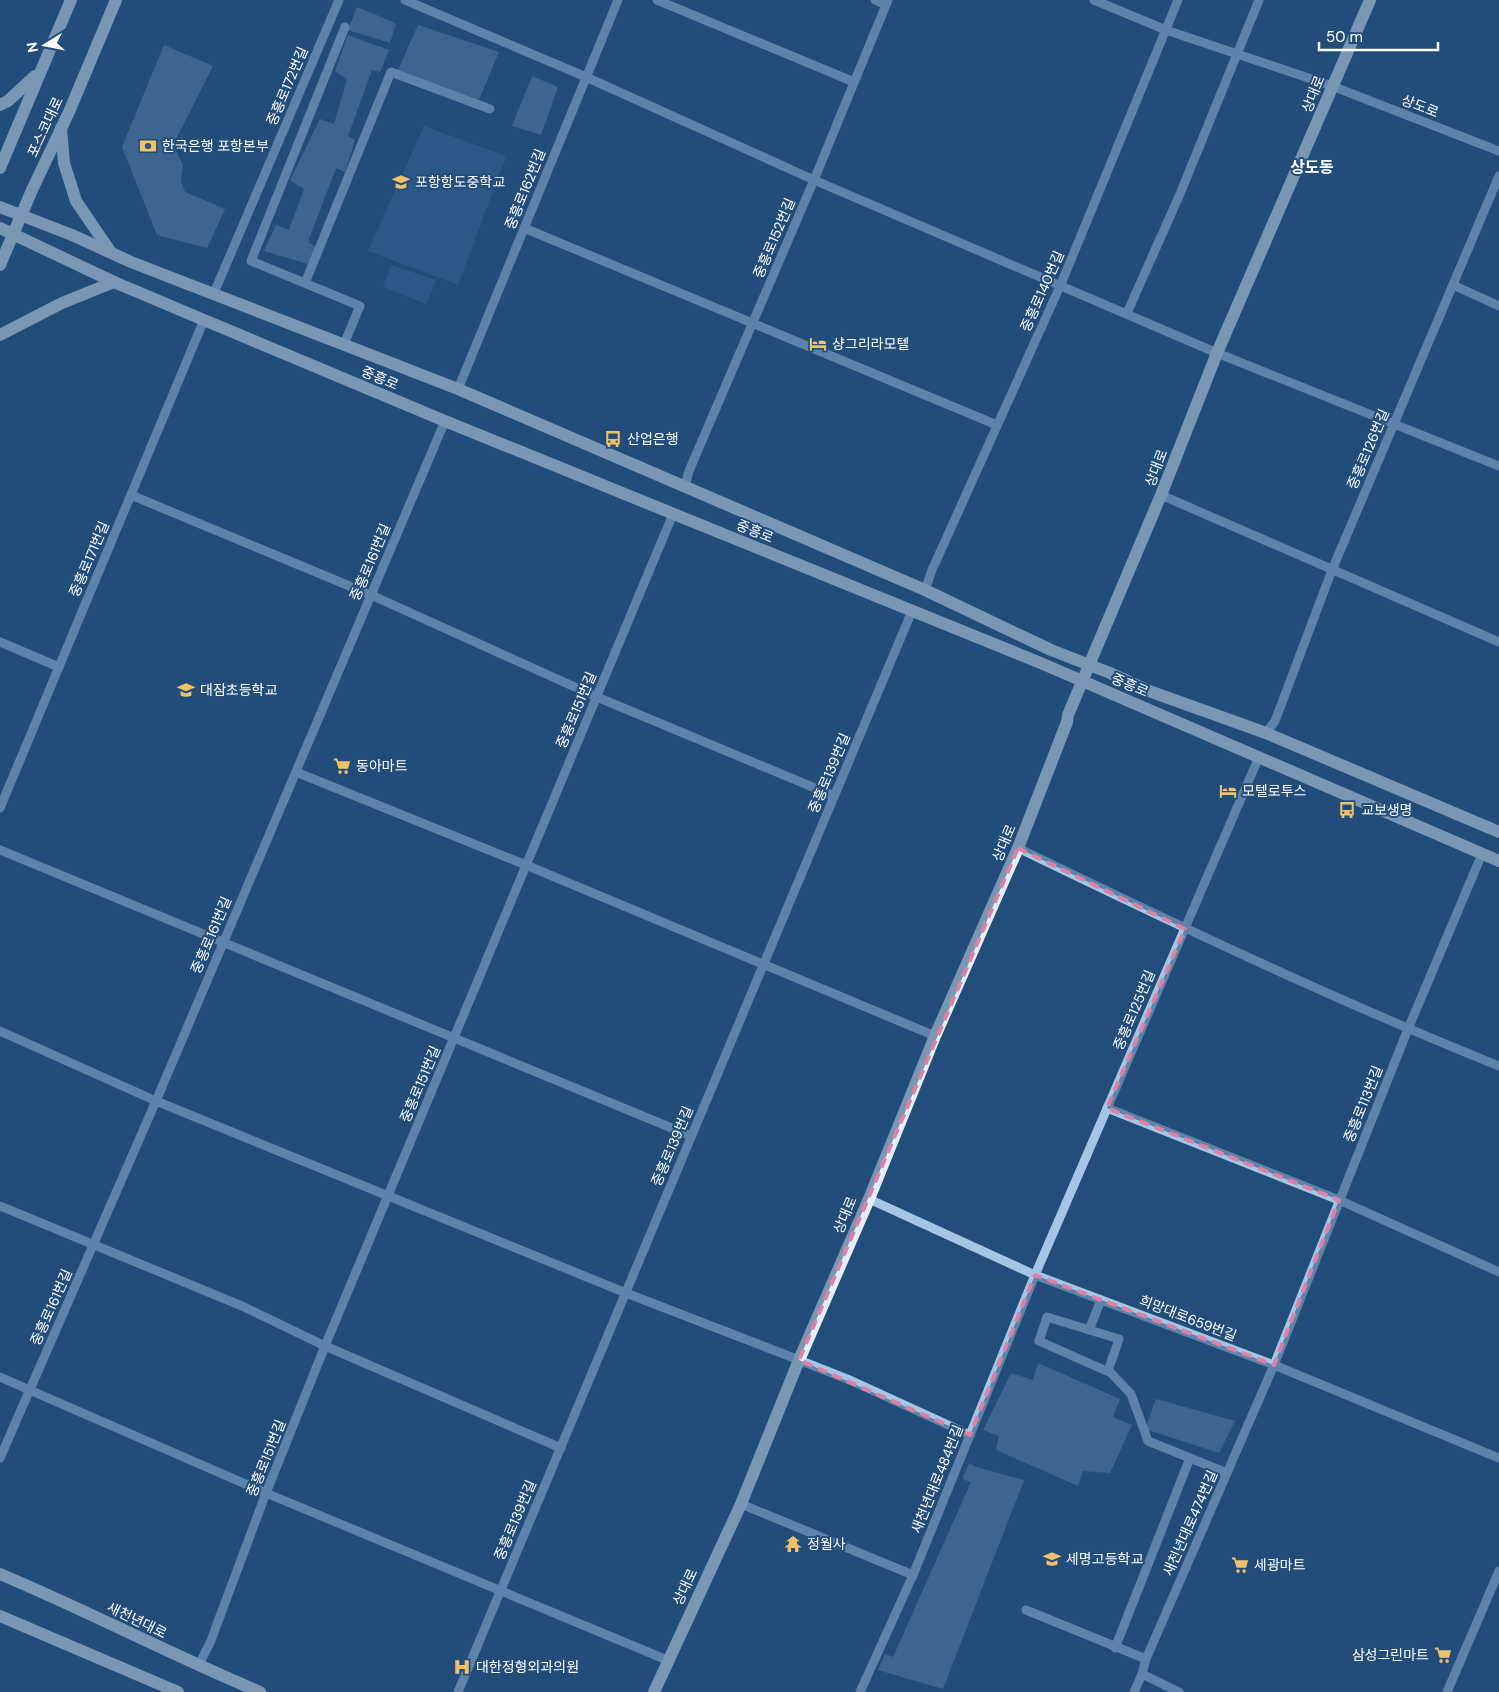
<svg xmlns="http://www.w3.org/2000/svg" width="1499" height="1692" font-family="'DM Sans','Noto Sans KR',sans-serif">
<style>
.green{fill:#366797}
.building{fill:#5c83ac}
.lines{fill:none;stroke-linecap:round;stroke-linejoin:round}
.minor{stroke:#a5c5e4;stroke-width:9}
.major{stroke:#e5effc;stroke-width:12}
.marked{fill:none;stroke:#dd80a5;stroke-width:4;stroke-dasharray:10 6;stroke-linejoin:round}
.labels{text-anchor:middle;stroke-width:4;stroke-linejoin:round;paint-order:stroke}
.street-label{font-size:14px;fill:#fff;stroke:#234d7a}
.poi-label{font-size:14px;fill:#fff;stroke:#234d7a;text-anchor:start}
.quarter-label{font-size:16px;font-weight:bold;fill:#fff;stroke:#234d7a}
</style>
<rect width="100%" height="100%" fill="#234d7a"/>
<g class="green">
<polygon points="424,126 506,156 458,285 368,251"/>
<polygon points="391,265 436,280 426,304 383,287"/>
</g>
<g class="building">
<polygon points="357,7 396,23 390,43 348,30"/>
<polygon points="418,25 499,52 479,100 398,70"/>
<polygon points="348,35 389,50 380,72 372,70 348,136 355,140 345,172 336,168 308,242 316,247 308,264 264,251 276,225 289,230 304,189 290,180 320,119 334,124 347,79 335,71"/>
<polygon points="164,45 213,66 173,145 183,165 181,180 185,192 225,209 207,248 157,235 122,147"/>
<polygon points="532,76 558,87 541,135 512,126"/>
<polygon points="1038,1363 1120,1399 1113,1417 1132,1425 1110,1473 1083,1471 1078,1486 996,1450 999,1436 983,1430 1011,1373 1033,1380"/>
<polygon points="1156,1399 1235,1421 1219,1453 1145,1429"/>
<polygon points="969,1463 976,1467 1024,1480 943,1689 878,1670 885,1654 893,1657 971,1482 962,1479"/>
</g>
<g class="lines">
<g class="minor">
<polyline points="405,0 586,77 814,180 1217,353 1499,466"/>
<polyline points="657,0 854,82"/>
<polyline points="875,0 886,5"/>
<polyline points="1094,0 1166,30 1332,86 1499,151"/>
<polyline points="524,228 997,425"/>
<polyline points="305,283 391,72 490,109"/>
<polyline points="1453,285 1499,306"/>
<polyline points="214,293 339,0"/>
<polyline points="1127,313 1180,194 1259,0"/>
<polyline points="344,344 360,306 251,261 345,27"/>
<polyline points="458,389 618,0"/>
<polyline points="685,486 689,471 814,180 888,0"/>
<polyline points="131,495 371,595 597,697 834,796"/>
<polyline points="1161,495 1499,642"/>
<polyline points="925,590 932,570 1061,284 1178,0"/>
<polyline points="0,642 59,667"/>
<polyline points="1266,733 1275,721 1332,570 1499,176"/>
<polyline points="296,772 526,865 935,1036"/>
<polyline points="0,808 204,320"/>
<path d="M1018,848C1177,925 1335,1000 1499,1066"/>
<polyline points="0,850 691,1136"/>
<polyline points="0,1031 156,1101 626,1293 799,1360 852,1381 970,1435"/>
<polyline points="1107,1108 1339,1200 1499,1272"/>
<polyline points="869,1199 1035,1275 1274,1365 1499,1458"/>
<polyline points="0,1206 242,1306 325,1346 561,1448"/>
<polyline points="1089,1330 1101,1300"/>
<polyline points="1108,1371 1119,1339 1047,1317 1039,1341 1111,1373 1131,1394 1148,1441 1190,1458 1115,1648"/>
<polyline points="0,1377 266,1493 667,1660"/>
<polyline points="0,1458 156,1101 445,421"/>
<polyline points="1190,1458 1227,1473"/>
<polyline points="741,1504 913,1575"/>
<polyline points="1026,1610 1146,1659"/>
<polyline points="198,1666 210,1643 266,1493 325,1346 673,514"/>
<polyline points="1142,1674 1179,1692"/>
<polyline points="458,1692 912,611"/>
<polyline points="860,1692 913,1575 1035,1275 1259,757"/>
<polyline points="1134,1692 1142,1674 1146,1659 1274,1365 1408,1029 1482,854"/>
<polyline points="1447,1692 1499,1571"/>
</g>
<g class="major">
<polyline points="0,105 8,101 35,76"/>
<polyline points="61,128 64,163 76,201 110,251"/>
<polyline points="0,168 71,0"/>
<polyline points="0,207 72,235 131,262 458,389 925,590 1051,650 1110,673 1149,691 1266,733 1499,832"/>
<polyline points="0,228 114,282 204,320 445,421 1043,664 1499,861"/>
<polyline points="0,265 32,190 69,112 116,0"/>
<polyline points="0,335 62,303 114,282"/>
<path d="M0,1574C88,1611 172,1655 260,1692"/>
<polyline points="0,1616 178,1692"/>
<polyline points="654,1692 741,1504 799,1360 869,1199 935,1036 1018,848 1067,722 1068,715 1161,495 1217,353 1370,0"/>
</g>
</g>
<path d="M0 0H1499V1692H0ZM1018,848L1185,929L1107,1108L1339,1200L1274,1365L1035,1275L970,1435L799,1360Z" fill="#234d7a" fill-opacity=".55" fill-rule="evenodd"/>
<path class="marked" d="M1018,848L1185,929L1107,1108L1339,1200L1274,1365L1035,1275L970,1435L799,1360Z"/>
<defs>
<g id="bank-bare" transform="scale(1.35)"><path d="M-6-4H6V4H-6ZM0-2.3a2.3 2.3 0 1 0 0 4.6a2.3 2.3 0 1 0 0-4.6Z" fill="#efc269" stroke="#234d7a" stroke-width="2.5" paint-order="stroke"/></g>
<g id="school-bare" transform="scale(1.35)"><path d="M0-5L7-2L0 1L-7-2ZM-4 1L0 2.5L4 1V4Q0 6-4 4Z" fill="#efc269" stroke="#234d7a" stroke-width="2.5" paint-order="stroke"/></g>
<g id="hotel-bare" transform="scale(1.35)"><path d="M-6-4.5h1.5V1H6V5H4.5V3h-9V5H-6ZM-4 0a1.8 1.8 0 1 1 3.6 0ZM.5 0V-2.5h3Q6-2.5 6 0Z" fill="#efc269" stroke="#234d7a" stroke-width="2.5" paint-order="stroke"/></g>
<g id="bus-bare" transform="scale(1.35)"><path d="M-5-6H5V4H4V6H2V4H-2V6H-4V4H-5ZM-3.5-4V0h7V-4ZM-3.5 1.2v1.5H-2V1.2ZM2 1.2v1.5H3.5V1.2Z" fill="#efc269" stroke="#234d7a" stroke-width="2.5" paint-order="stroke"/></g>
<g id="supermarket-bare" transform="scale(1.35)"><path d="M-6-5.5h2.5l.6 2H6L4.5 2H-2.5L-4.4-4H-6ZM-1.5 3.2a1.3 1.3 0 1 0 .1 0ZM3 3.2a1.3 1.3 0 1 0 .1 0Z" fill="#efc269" stroke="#234d7a" stroke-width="2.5" paint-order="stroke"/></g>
<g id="temple-bare" transform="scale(1.35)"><path d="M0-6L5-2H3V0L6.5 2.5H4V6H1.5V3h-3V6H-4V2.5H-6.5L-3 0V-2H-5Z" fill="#efc269" stroke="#234d7a" stroke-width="2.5" paint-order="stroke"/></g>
<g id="hospital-bare" transform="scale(1.35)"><path d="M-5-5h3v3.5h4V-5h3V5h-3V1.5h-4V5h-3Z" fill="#efc269" stroke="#234d7a" stroke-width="2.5" paint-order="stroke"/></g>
</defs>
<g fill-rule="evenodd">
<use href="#bank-bare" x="148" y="146"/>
<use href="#school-bare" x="401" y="182"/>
<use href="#hotel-bare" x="818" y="344"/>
<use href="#bus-bare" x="613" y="439"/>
<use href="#school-bare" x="186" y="690"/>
<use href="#supermarket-bare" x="342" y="766"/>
<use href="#hotel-bare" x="1228" y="791"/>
<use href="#bus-bare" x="1347" y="810"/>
<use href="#temple-bare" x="793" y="1544"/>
<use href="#school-bare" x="1052" y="1559"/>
<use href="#supermarket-bare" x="1240" y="1565"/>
<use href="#supermarket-bare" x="1443" y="1655"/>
<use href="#hospital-bare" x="462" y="1667"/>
</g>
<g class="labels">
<g class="street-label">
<text transform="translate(287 86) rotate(-67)" y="5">중흥로172번길</text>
<text transform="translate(1313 94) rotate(-68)" y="5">상대로</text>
<text transform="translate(1420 106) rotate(21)" y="5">상도로</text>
<text transform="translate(45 127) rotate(-65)" y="5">포스코대로</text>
<text transform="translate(525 189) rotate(-68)" y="5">중흥로162번길</text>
<text transform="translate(774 238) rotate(-67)" y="5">중흥로152번길</text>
<text transform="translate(1042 291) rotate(-66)" y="5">중흥로140번길</text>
<text transform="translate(380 378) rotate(23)" y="5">중흥로</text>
<text transform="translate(1368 449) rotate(-67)" y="5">중흥로126번길</text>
<text transform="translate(1156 468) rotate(-69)" y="5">상대로</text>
<text transform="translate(755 531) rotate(22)" y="5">중흥로</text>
<text transform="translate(89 559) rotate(-67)" y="5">중흥로171번길</text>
<text transform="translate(370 562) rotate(-67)" y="5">중흥로161번길</text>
<text transform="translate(1130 685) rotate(23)" y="5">중흥로</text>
<text transform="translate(576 710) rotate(-67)" y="5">중흥로151번길</text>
<text transform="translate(829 773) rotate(-67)" y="5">중흥로139번길</text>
<text transform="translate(1004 843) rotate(-67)" y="5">상대로</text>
<text transform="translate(211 935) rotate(-67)" y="5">중흥로161번길</text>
<text transform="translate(1134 1010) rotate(-67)" y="5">중흥로125번길</text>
<text transform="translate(420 1084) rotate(-67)" y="5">중흥로151번길</text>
<text transform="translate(1363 1104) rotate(-68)" y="5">중흥로113번길</text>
<text transform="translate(672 1146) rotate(-67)" y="5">중흥로139번길</text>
<text transform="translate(845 1215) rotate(-67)" y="5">상대로</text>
<text transform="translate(51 1307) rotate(-66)" y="5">중흥로161번길</text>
<text transform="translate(1188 1318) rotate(21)" y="5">희망대로659번길</text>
<text transform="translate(266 1458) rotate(-68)" y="5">중흥로151번길</text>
<text transform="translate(937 1479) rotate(-68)" y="5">새천년대로484번길</text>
<text transform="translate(515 1520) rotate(-67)" y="5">중흥로139번길</text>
<text transform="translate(1190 1523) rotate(-66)" y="5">새천년대로474번길</text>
<text transform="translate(685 1587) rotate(-65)" y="5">상대로</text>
<text transform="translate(137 1620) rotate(26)" y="5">새천년대로</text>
</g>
<g class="poi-label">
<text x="162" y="151">한국은행 포항본부</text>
<text x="415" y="187">포항항도중학교</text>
<text x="832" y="349">샹그리라모텔</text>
<text x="627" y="444">산업은행</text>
<text x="200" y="695">대잠초등학교</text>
<text x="356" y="771">동아마트</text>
<text x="1242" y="796">모텔로투스</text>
<text x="1361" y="815">교보생명</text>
<text x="807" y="1549">정월사</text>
<text x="1066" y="1564">세명고등학교</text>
<text x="1254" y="1570">세광마트</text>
<text x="1429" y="1660" text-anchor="end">삼성그린마트</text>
<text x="476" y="1672">대한정형외과의원</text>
</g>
<g class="quarter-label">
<text x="1312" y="173">상도동</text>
</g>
</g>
<g transform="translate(45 45) rotate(260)" stroke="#234d7a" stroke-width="4" paint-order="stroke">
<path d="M0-4L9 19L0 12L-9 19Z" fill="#ffffff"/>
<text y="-8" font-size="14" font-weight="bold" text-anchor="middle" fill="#ffffff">N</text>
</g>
<path d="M1319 42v8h119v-8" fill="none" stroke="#ffffff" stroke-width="2.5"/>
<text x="1326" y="42" font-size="15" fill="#ffffff" stroke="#234d7a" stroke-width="4" paint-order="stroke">50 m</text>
</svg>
